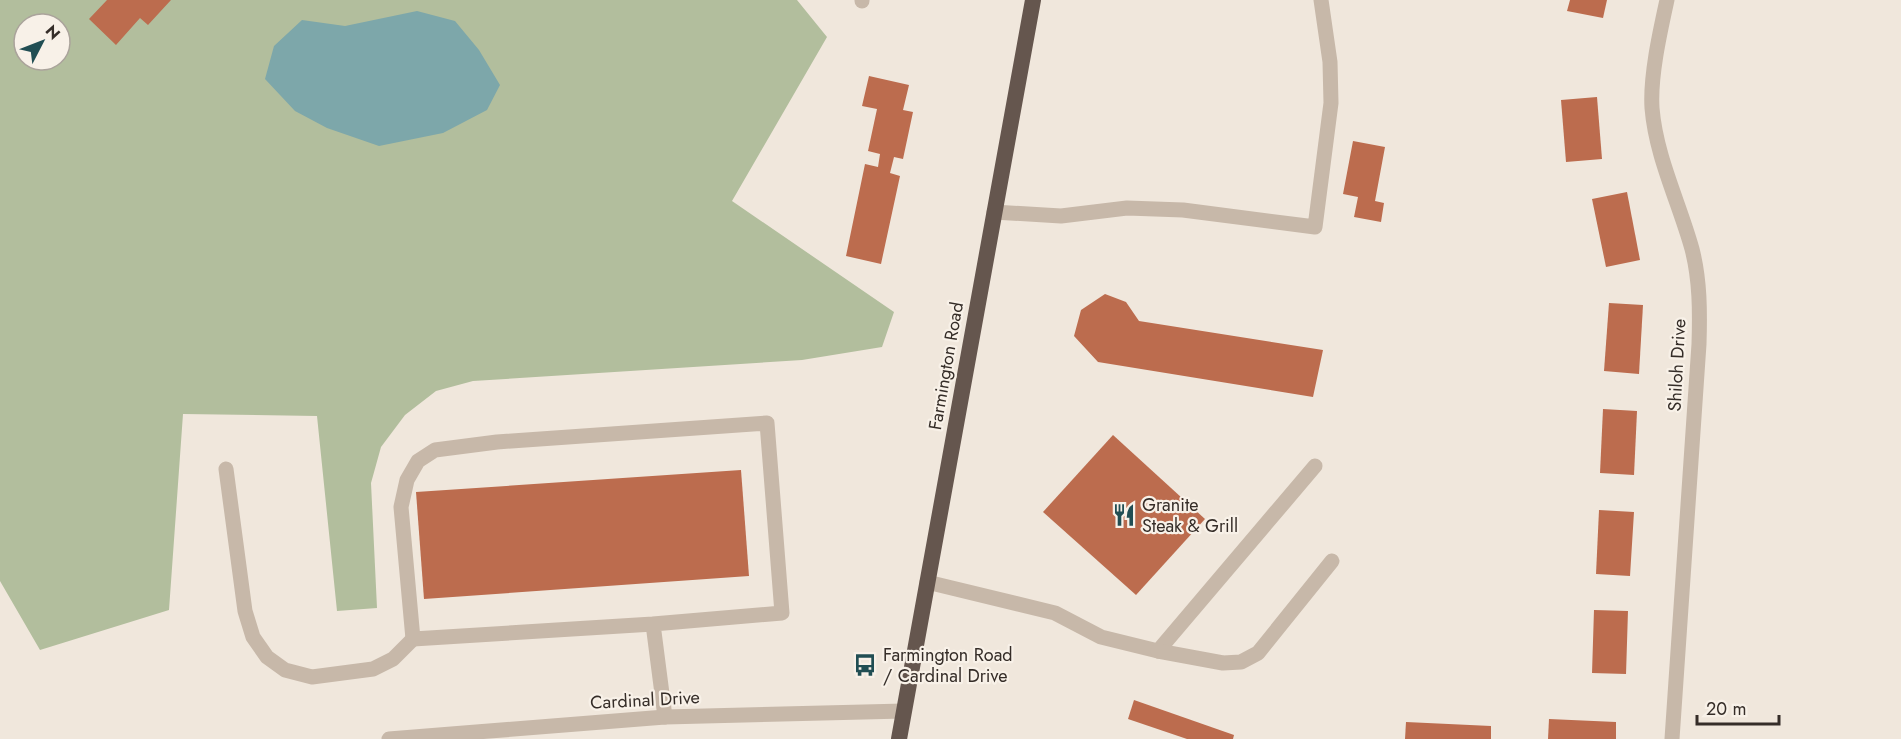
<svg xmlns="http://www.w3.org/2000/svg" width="1901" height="739" font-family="Jost,sans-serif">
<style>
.green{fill:#b2be9d;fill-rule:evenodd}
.water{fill:#7da7aa}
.building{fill:#bc6c4e}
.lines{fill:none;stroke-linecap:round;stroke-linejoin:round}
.service{stroke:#c7b8a9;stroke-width:15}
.minor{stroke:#c7b8a9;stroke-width:15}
.trunk{stroke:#65564e;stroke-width:16}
.labels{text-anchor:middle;stroke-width:4.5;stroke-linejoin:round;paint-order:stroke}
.street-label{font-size:18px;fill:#352d28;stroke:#f8f1e8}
.poi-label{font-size:18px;fill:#352d28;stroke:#f8f1e8;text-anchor:start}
</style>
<rect width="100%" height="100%" fill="#f0e7dc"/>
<path class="green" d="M0,0H797L827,37L732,201L894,312L882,347L802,360L473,381L436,391L405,415L381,447L371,483L377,608L337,611L317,416L183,414L169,610L40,650L0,581ZM24,24H60V60H24Z"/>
<polygon class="water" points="417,11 455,21 479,50 500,85 487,110 443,133 379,146 327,128 295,111 265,79 274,46 302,20 345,26"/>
<g class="building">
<polygon points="107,0 171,0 148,25 140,18 116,45 89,19"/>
<polygon points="1570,0 1607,0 1603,18 1567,11"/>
<polygon points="869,76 909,85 903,110 913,112 903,159 894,157 890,173 900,176 881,264 846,256 865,164 878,167 880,154 868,151 877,109 862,106"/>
<polygon points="1597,97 1602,159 1566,162 1561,100"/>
<polygon points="1353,141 1385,147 1375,201 1384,203 1381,222 1354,217 1358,197 1343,194"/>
<polygon points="1627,192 1640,260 1606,267 1592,199"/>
<polygon points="1105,294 1126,302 1139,321 1323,350 1313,397 1098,362 1074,336 1081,310"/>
<polygon points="1609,303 1643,305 1639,374 1604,371"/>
<polygon points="1603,409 1637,411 1634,475 1600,473"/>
<polygon points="1113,435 1205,519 1136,595 1043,512"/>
<polygon points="741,470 749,576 424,599 416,492"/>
<polygon points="1599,510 1634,512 1630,576 1596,574"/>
<polygon points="1594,610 1628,611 1626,674 1592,673"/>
<polygon points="1134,700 1234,735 1233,739 1187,739 1128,719"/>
<polygon points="1549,719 1616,722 1616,739 1548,739"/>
<polygon points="1406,722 1491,726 1491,739 1405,739"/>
</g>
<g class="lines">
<g class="service">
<polyline points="862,1 862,0"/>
<polyline points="994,212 1061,216 1127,208 1183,210 1315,227 1331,103 1330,62 1321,0"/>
<polyline points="226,469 245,611 253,637 267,657 285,670 312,677 373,669 393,659 413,639"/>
<polyline points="927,582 1055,613 1101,637 1158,651 1315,466"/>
<polyline points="653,624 782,613 767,423 497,442 435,450 418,461 407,480 401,507 413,639 653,624 665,717"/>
<polyline points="1158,651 1223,663 1241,662 1258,653 1332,561"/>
</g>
<g class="minor">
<path d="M1667,0C1660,32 1650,76 1652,108C1656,157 1679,202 1692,249C1700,280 1700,312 1699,344L1672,739"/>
<polyline points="389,739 665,717 904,711"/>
</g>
<polyline class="trunk" points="899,739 1033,0"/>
</g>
<defs>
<g id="restaurant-bare" transform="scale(1.8)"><path d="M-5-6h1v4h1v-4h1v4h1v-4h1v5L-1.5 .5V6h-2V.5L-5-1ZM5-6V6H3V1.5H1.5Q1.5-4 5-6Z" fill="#214e53" stroke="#f8f1e8" stroke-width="2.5" paint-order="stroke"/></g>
<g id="bus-bare" transform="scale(1.8)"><path d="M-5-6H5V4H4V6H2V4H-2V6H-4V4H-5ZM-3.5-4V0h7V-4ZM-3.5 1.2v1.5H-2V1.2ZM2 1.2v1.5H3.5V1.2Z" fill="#214e53" stroke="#f8f1e8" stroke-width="2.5" paint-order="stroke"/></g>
</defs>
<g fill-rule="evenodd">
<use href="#restaurant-bare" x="1124" y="515"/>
<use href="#bus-bare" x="865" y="665"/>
</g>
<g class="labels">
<g class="street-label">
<text transform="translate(1677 365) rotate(-87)" y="6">Shiloh Drive</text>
<text transform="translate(946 366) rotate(-80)" y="6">Farmington Road</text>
<text transform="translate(645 700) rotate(-3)" y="6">Cardinal Drive</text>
</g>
<g class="poi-label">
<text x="1142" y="511">Granite<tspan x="1142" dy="21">Steak &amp; Grill</tspan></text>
<text x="883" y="661">Farmington Road<tspan x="883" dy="21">/ Cardinal Drive</tspan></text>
</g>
</g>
<g transform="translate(42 42) rotate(48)"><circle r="28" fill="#f8f1e8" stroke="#aaa39b" stroke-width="1.5"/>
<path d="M0-4.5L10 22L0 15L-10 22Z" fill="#214e53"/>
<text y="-9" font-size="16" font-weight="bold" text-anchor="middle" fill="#352d28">N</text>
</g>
<path d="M1697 715v9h82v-9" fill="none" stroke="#352d28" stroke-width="3"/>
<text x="1706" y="715" font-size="18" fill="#352d28" stroke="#f8f1e8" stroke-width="4.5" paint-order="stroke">20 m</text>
</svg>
